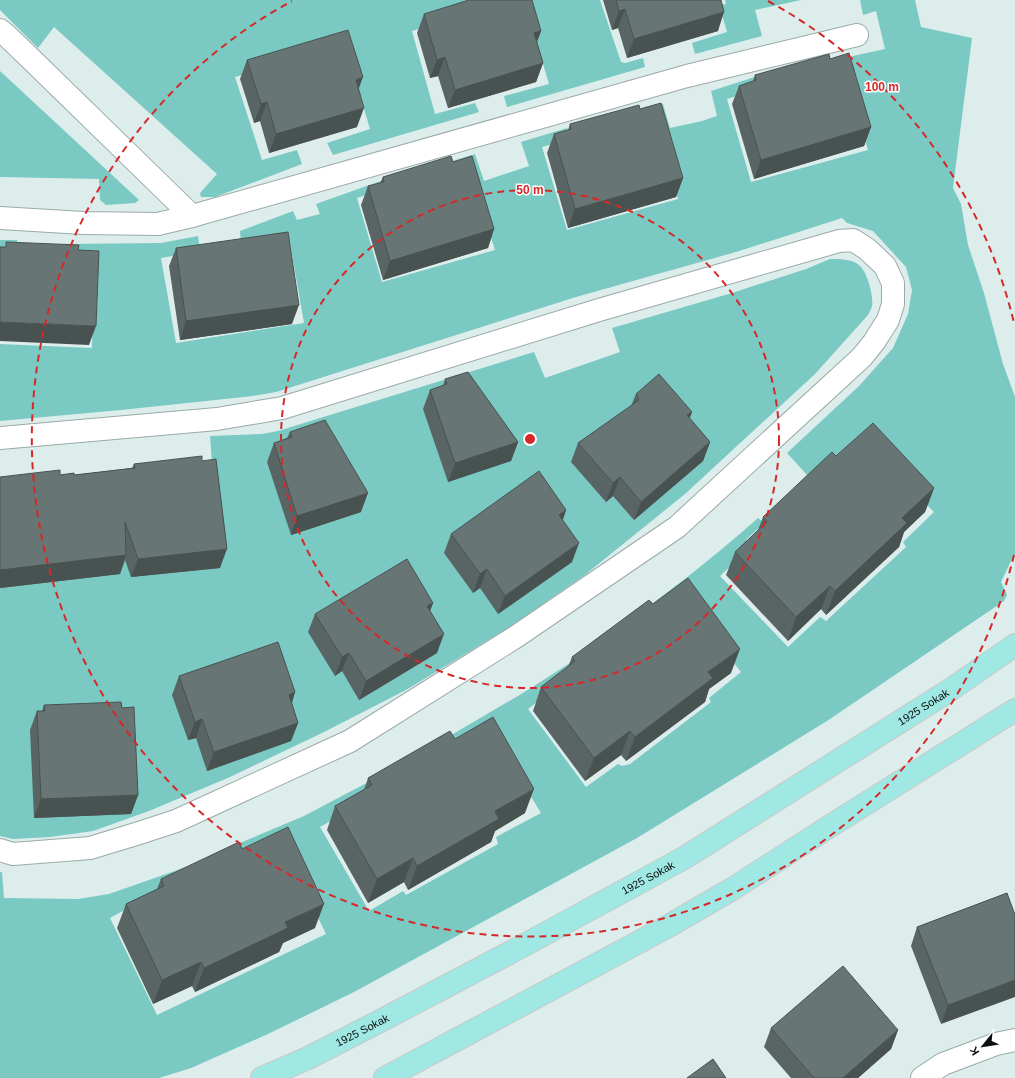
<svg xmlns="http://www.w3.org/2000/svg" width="1015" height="1078" font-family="Arial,sans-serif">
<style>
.green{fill:#7ac9c3}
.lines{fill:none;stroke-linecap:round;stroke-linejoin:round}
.minor-casing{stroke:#9aaaa8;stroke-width:24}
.major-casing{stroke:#c9caca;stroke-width:24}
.minor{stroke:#fff;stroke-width:22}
.major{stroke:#a0e8e3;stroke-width:22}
.wall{fill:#596564}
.shaded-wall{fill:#485351}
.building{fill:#677674;stroke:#485351}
.ring{fill:none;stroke:#d62828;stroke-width:2;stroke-dasharray:7 5}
.labels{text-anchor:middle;stroke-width:3;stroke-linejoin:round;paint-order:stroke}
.street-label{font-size:11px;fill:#0a0f0f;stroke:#fff}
.centre{fill:#d62828;stroke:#fff;stroke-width:2}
.ring-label{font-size:12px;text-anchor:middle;font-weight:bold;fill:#d62828;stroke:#fff;stroke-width:3;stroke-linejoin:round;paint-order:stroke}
</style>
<rect width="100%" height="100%" fill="#dcedec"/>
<g class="green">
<polygon points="0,0 514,0 412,31 435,114 475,103 479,112 333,155 327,143 370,129 345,45 235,77 262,160 297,150 302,164 215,197 201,197 200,193 217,174 54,27 38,48 0,10"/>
<polygon points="524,0 600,0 621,62 625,63 643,58 645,67 507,107 504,96 549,84"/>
<polygon points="725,0 801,0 755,10 762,36 695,54 692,43 727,32 719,5 726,4"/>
<path d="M860,0H915L921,27L972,38L953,188L961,204L968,245L984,293L1003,364L1015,397V556L1011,561L1001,582L1007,595L1004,601L827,721L637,838L354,992L268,1034L191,1068L159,1078H0V872H2L4,898L78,899L109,894L186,867L190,874L110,918L157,1015L326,934L283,845L214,854L304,816L376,778L355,807L320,827L369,911L403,891L406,895L498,844L496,837L541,813L491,731L424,751L523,693L573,661L559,685L528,709L586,787L618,764L622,766L630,764L711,702L709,698L741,672L680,596L609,635C661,598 711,560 758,518L764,523L746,540L751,547L720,576L788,647L820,617L826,621L906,547L903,542L934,512L862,439L809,477L787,453L859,386L893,348L908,314L912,290L906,267L873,231L847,223L842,218L736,252L576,297L276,392L253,396L121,410L0,421V344L92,348L94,267L64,255L63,244L161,243L198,236L200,251L161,258L176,343L304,323L290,243H241L240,231L293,211L297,220L320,214L316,204L389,178L392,186L357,198L382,282L495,250L470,172L443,164L475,154L484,181L529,166L521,142L567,128L571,139L542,147L567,230L678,199L655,120L604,119L663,104L670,128L702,121L717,116L711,91L761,75L765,87L727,99L751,182L868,150L844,70L793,69L885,49L876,11L863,15Z"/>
<polygon points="0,71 139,200 135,203 106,205 100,200 99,179 0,177"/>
<polygon points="0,240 17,240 16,263 0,263"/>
<path d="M830,259C839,259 852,259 859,265C867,271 874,297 872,306C871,309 869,313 868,315L815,374L685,494L586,574L508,628L406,690L324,732L230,777L149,811L93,831L50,837L13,839L0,836V486L212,463L210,436L262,434L278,431L534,352L545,378L620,352L612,328L732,293L806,269Z"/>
</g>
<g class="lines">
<g class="minor-casing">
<g id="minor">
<polyline points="0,30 5,34 32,60 192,216"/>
<polyline points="0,218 83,223 158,224 192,216 687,76 857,35"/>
<polyline points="0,438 217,419 282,408 599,310 839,241 853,240 867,249 885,266 893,283 893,304 888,320 874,342 862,357 677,527 517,636 350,741 176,821 136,834 90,848 13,854 0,850"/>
<polyline points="922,1078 943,1064 996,1044 1015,1040"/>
</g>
</g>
<g class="major-casing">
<g id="major">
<path id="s1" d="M262,1078L308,1058L386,1018L517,949L684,858L947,692L1015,645"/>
<polyline points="385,1078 665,928 734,888 827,828 1015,710"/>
</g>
</g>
<use href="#minor" class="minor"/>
<use href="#major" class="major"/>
</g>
<g class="wall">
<polygon points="603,0 721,0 718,31 627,58 618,28 612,30"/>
<polygon points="424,14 541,31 537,42 543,63 536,82 448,108 438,76 430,78 417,33"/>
<polygon points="830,59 871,127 864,146 754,179 732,104 739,86 753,81 755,75"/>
<polygon points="247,60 358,89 357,127 269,153 260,121 254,123 240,79"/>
<polygon points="640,109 683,178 676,197 568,228 547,153 554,134 568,130 570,124"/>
<polygon points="453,162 494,229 488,248 383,280 361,205 368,186 380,183 383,177"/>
<polygon points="176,248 292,324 180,340 169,266"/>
<polygon points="445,379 518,442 511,461 448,482 423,409 430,390 443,386"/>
<polygon points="636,394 692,412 689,418 710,442 703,461 634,520 613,496 606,502 571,462 578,443 631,406"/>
<polygon points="290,432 361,512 291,535 267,462 274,443 287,438"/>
<polygon points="836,456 934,488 925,512 904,532 899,547 826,615 821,609 788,641 726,575 735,552 758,530 763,517"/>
<polygon points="202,461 220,568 131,577 125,560 120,574 0,588 0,477 74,475 132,468 134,464"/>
<polygon points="566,510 563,520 572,562 498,614 480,588 473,593 444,553 451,534"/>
<polygon points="433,603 430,611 437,653 359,700 342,671 335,676 308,632 315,614"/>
<polygon points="653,604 731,673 709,689 705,702 626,761 621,755 585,781 533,711 541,687 568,667 572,657"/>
<polygon points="179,676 295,692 292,703 298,723 291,741 207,771 196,738 188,740 172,695"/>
<polygon points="44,705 122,708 138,795 131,814 34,818 30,730 37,711 42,711"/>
<polygon points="455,739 525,813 495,831 491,842 408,890 404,882 368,903 327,830 335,806 364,790 368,778"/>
<polygon points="242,849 315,928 283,943 279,952 195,992 192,986 153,1004 117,928 126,904 157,889 161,879"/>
<polygon points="1007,893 941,1024 911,946 917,927"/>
<polygon points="771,1028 898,1030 891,1049 858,1078 791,1078 764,1047"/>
</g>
<g class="shaded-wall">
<polygon points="625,9 618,28 612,30 619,11"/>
<polygon points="724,12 718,31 627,58 634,39"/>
<polygon points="541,31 534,49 534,33"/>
<polygon points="445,57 438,76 430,78 437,60"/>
<polygon points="543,63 536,82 448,108 455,90"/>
<polygon points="363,77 356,96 356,80"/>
<polygon points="267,102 260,121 254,123 261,104"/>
<polygon points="364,108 357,127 269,153 276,134"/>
<polygon points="871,127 864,146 754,179 761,160"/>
<polygon points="683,178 676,197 568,228 575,209"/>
<polygon points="494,229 488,248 383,280 390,261"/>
<polygon points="299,305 292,324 180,340 186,321"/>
<polygon points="0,322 96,326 89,345 0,341"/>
<polygon points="692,412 685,431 687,415"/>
<polygon points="518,442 511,461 448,482 455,463"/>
<polygon points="710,442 703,461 634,520 641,502"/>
<polygon points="620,477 613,496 606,502 613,483"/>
<polygon points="934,488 925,512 904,532 899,547 826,615 835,591 902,518"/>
<polygon points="368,493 361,512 291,535 297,516"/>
<polygon points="566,510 559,529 559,515"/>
<polygon points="579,543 572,562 498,614 505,596"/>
<polygon points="227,549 220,568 131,577 138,559"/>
<polygon points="126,555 120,574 0,588 0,570"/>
<polygon points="487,569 480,588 473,593 480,574"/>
<polygon points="830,586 821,609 788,641 796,617"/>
<polygon points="433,603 426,621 427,606"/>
<polygon points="444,634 437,653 359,700 366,681"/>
<polygon points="740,649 731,673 709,689 705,702 626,761 635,737 708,672"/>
<polygon points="349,653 342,671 335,676 342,657"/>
<polygon points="295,692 289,711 289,695"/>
<polygon points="202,719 196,738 188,740 195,722"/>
<polygon points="298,723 291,741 207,771 214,752"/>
<polygon points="630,731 621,755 585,781 594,758"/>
<polygon points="534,789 525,813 495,831 491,842 408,890 417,866 495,811"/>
<polygon points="138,795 131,814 34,818 41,799"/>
<polygon points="413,858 404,882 368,903 377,879"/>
<polygon points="324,904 315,928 283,943 279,952 195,992 204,968 285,922"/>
<polygon points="201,962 192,986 153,1004 162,980"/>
<polygon points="1015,980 1015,997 941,1024 948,1005"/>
<polygon points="898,1030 891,1049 858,1078 843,1078"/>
</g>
<g class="building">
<polygon points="469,0 532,0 541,31 534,33 543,63 455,90 445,57 437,60 424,14"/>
<polygon points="616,0 721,0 724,12 634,39 625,9 619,11"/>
<polygon points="348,30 363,77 356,80 364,108 276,134 267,102 261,104 247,60"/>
<polygon points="849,53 871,127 761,160 739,86 756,80 755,75 829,54 830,59"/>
<polygon points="661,103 683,178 575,209 554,134 571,129 570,124 639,105 640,109"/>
<polygon points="451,156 453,162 472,156 494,229 390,261 368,186 384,182 383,177"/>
<polygon points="288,232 299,305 186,321 176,248"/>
<polygon points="6,242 79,245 78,250 99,251 96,326 0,322 0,247 6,247"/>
<polygon points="468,372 518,442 455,463 430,390 447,384 445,379"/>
<polygon points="659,374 692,412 687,415 710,442 641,502 620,477 613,483 578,443 639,400 636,394"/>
<polygon points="325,420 368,493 297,516 274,443 292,437 290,432"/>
<polygon points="873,423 934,488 902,518 907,523 835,591 830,586 796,617 735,552 767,522 763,517 832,452 836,456"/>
<polygon points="202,456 202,461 216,459 227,549 138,559 125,522 126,555 0,570 0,477 60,470 60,475 74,473 74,475 135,468 134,464"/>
<polygon points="539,471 566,510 559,515 579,543 505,596 487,569 480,574 451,534"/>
<polygon points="407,559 433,603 427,606 444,634 366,681 349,653 342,657 315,614"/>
<polygon points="688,578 740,649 708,672 713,678 635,737 630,731 594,758 541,687 575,661 572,657 649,600 653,604"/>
<polygon points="278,642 295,692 289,695 298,723 214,752 202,719 195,722 179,676"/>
<polygon points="121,702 122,708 134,707 138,795 41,799 37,711 45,711 44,705"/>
<polygon points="493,717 534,789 495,811 499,819 417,866 413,858 377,879 335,806 372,785 368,778 450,731 455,739"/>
<polygon points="288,827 324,904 285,922 288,928 204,968 201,962 162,980 126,904 164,886 161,879 239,842 242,849"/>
<polygon points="1007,893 1015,915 1015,980 948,1005 917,927"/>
<polygon points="843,966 898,1030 843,1078 814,1078 771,1028"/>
<polygon points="713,1059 726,1078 687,1078"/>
</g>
<g class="ring">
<circle cx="530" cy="439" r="249"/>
<path d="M1014 555A498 498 0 1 1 292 1M768 1A498 498 0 0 1 1014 323"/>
</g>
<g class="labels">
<g class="street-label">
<text dy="4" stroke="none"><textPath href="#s1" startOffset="759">1925 Sokak</textPath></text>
<text dy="4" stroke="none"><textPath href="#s1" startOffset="435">1925 Sokak</textPath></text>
<text dy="4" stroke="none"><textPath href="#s1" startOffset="111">1925 Sokak</textPath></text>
</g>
</g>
<circle cx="530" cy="439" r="6" class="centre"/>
<g class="ring-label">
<text x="882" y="91">100 m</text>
<text x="530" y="194">50 m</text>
</g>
<g transform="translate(983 1046) rotate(240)" stroke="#ffffff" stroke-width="3" paint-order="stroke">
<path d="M0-3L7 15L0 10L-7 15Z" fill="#0a0f0f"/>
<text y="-6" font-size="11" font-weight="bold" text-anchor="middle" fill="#0a0f0f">K</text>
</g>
</svg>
